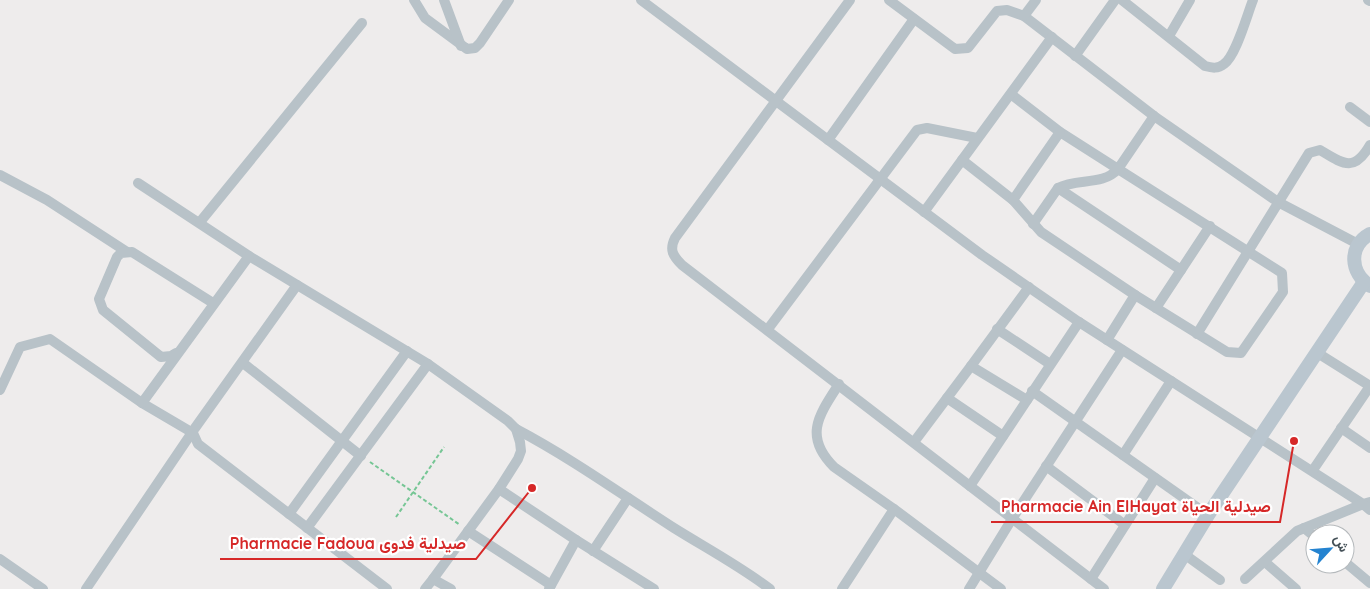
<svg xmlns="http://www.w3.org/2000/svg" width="1370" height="589" font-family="Quicksand,Vazirmatn,sans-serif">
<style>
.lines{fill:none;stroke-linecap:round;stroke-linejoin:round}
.path{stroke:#76c695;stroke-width:2;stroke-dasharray:4 2.5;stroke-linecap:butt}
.street{stroke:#b8c2c8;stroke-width:10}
.secondary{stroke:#bac6cf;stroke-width:14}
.leader{fill:none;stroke:#d62828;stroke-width:2}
.callout-dot{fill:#d62828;stroke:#fff;stroke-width:2}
.callout-label{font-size:16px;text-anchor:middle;font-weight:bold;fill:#d62828;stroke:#fff;stroke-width:4.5;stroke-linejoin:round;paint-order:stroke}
</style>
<rect width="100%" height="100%" fill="#eeecec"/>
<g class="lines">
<g class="path">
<polyline points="370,462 460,525"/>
<polyline points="396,517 444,447"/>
</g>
<g class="street">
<polyline points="414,0 425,18 467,49 475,48 480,43 509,0"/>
<polyline points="444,0 461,46"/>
<polyline points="641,0 982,255 1079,322 1363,504 1370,502"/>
<path d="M850,0L675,238C669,250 673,256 682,265L1104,589"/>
<polyline points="889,0 955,49 968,48 997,11 1007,10 1024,16 1154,116 1278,202 1358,244"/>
<path d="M1122,0L1205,66C1212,68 1218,69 1224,64C1236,56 1247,15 1253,0"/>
<polyline points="1368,0 1370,1"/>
<polyline points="1024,16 1036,0"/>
<polyline points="1169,36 1190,0"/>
<polyline points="1075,56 1115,0"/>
<polyline points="1012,95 1060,132 1118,169 1154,116"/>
<polyline points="1350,107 1370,122"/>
<polyline points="828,140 914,19"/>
<polyline points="962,160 1013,200 1060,132"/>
<polyline points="0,175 47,200 127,252"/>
<polyline points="138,183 249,256 428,364 508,421 516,429 520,442 521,451 518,459 499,489 433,579 451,589"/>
<path d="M1058,188C1077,178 1103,186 1118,169L1282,273L1283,292L1241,353L1227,352L1135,295L1107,340"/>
<polyline points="1013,200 1041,232 1135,295"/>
<polyline points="924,212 1052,37"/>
<polyline points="200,222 362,23"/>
<polyline points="1033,224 1058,188 1181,270"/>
<polyline points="1156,308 1210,226"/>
<polyline points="768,329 917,130 927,128 977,138"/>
<polyline points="997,329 1050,364"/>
<path d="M1197,334L1309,153L1320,150C1343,164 1354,173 1370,145"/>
<polyline points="1316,352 1370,386"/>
<polyline points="176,353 171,356 161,357 103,310 99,299 117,257 121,253 132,252 213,303"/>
<polyline points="243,363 361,456"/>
<path d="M839,384C819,415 803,436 834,467L894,509"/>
<polyline points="0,390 20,347 50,339 142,403 193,433 198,444 387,589"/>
<polyline points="1032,391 1208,515"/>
<polyline points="947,398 1003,436"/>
<polyline points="1027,400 971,366 1029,287"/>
<polyline points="142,403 249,256"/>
<polyline points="1341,428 1370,448"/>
<path d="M516,429C571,458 621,494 674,528C706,548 740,566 770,589"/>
<polyline points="914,442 971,366"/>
<polyline points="1123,455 1171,381"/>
<polyline points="1046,466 1125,525"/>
<polyline points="1313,470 1370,386"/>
<polyline points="970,486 1079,322"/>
<polyline points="499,489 576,540 549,589"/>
<polyline points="289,514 407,351"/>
<polyline points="307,528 428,364"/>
<polyline points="1304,528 1315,537"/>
<polyline points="468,531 551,585"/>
<polyline points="576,540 654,589"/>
<polyline points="593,551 628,498"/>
<polyline points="1184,554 1220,580"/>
<polyline points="0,559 43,589"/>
<polyline points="1265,562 1296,589"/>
<polyline points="1345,562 1370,583"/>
<polyline points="1091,579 1155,478"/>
<polyline points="1245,579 1297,531 1363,504 1370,510"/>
<polyline points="86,589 195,428 297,285"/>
<polyline points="425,589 433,579"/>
<polyline points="842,589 894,509 1001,589"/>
<polyline points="969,589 1012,519 1122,350"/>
</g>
<g class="secondary">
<path d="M1370,234C1348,246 1350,273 1370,286"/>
<polyline points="1163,589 1208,515 1364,282"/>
</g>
</g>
<path class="leader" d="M1294 441L1280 522H991M532 488L476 559H220"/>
<g class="callout-dot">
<circle cx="1294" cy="441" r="5"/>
<circle cx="532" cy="488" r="5"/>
</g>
<g class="callout-label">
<text x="1136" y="512">Pharmacie Ain ElHayat صيدلية الحياة</text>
<text x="348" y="549">Pharmacie Fadoua صيدلية فدوى</text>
</g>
<g transform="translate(1330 549) rotate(64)"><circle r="24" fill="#ffffff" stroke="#b5b9bc"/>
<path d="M0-4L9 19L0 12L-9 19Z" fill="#2483d0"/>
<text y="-8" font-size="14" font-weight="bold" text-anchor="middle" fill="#455158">ش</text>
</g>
</svg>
